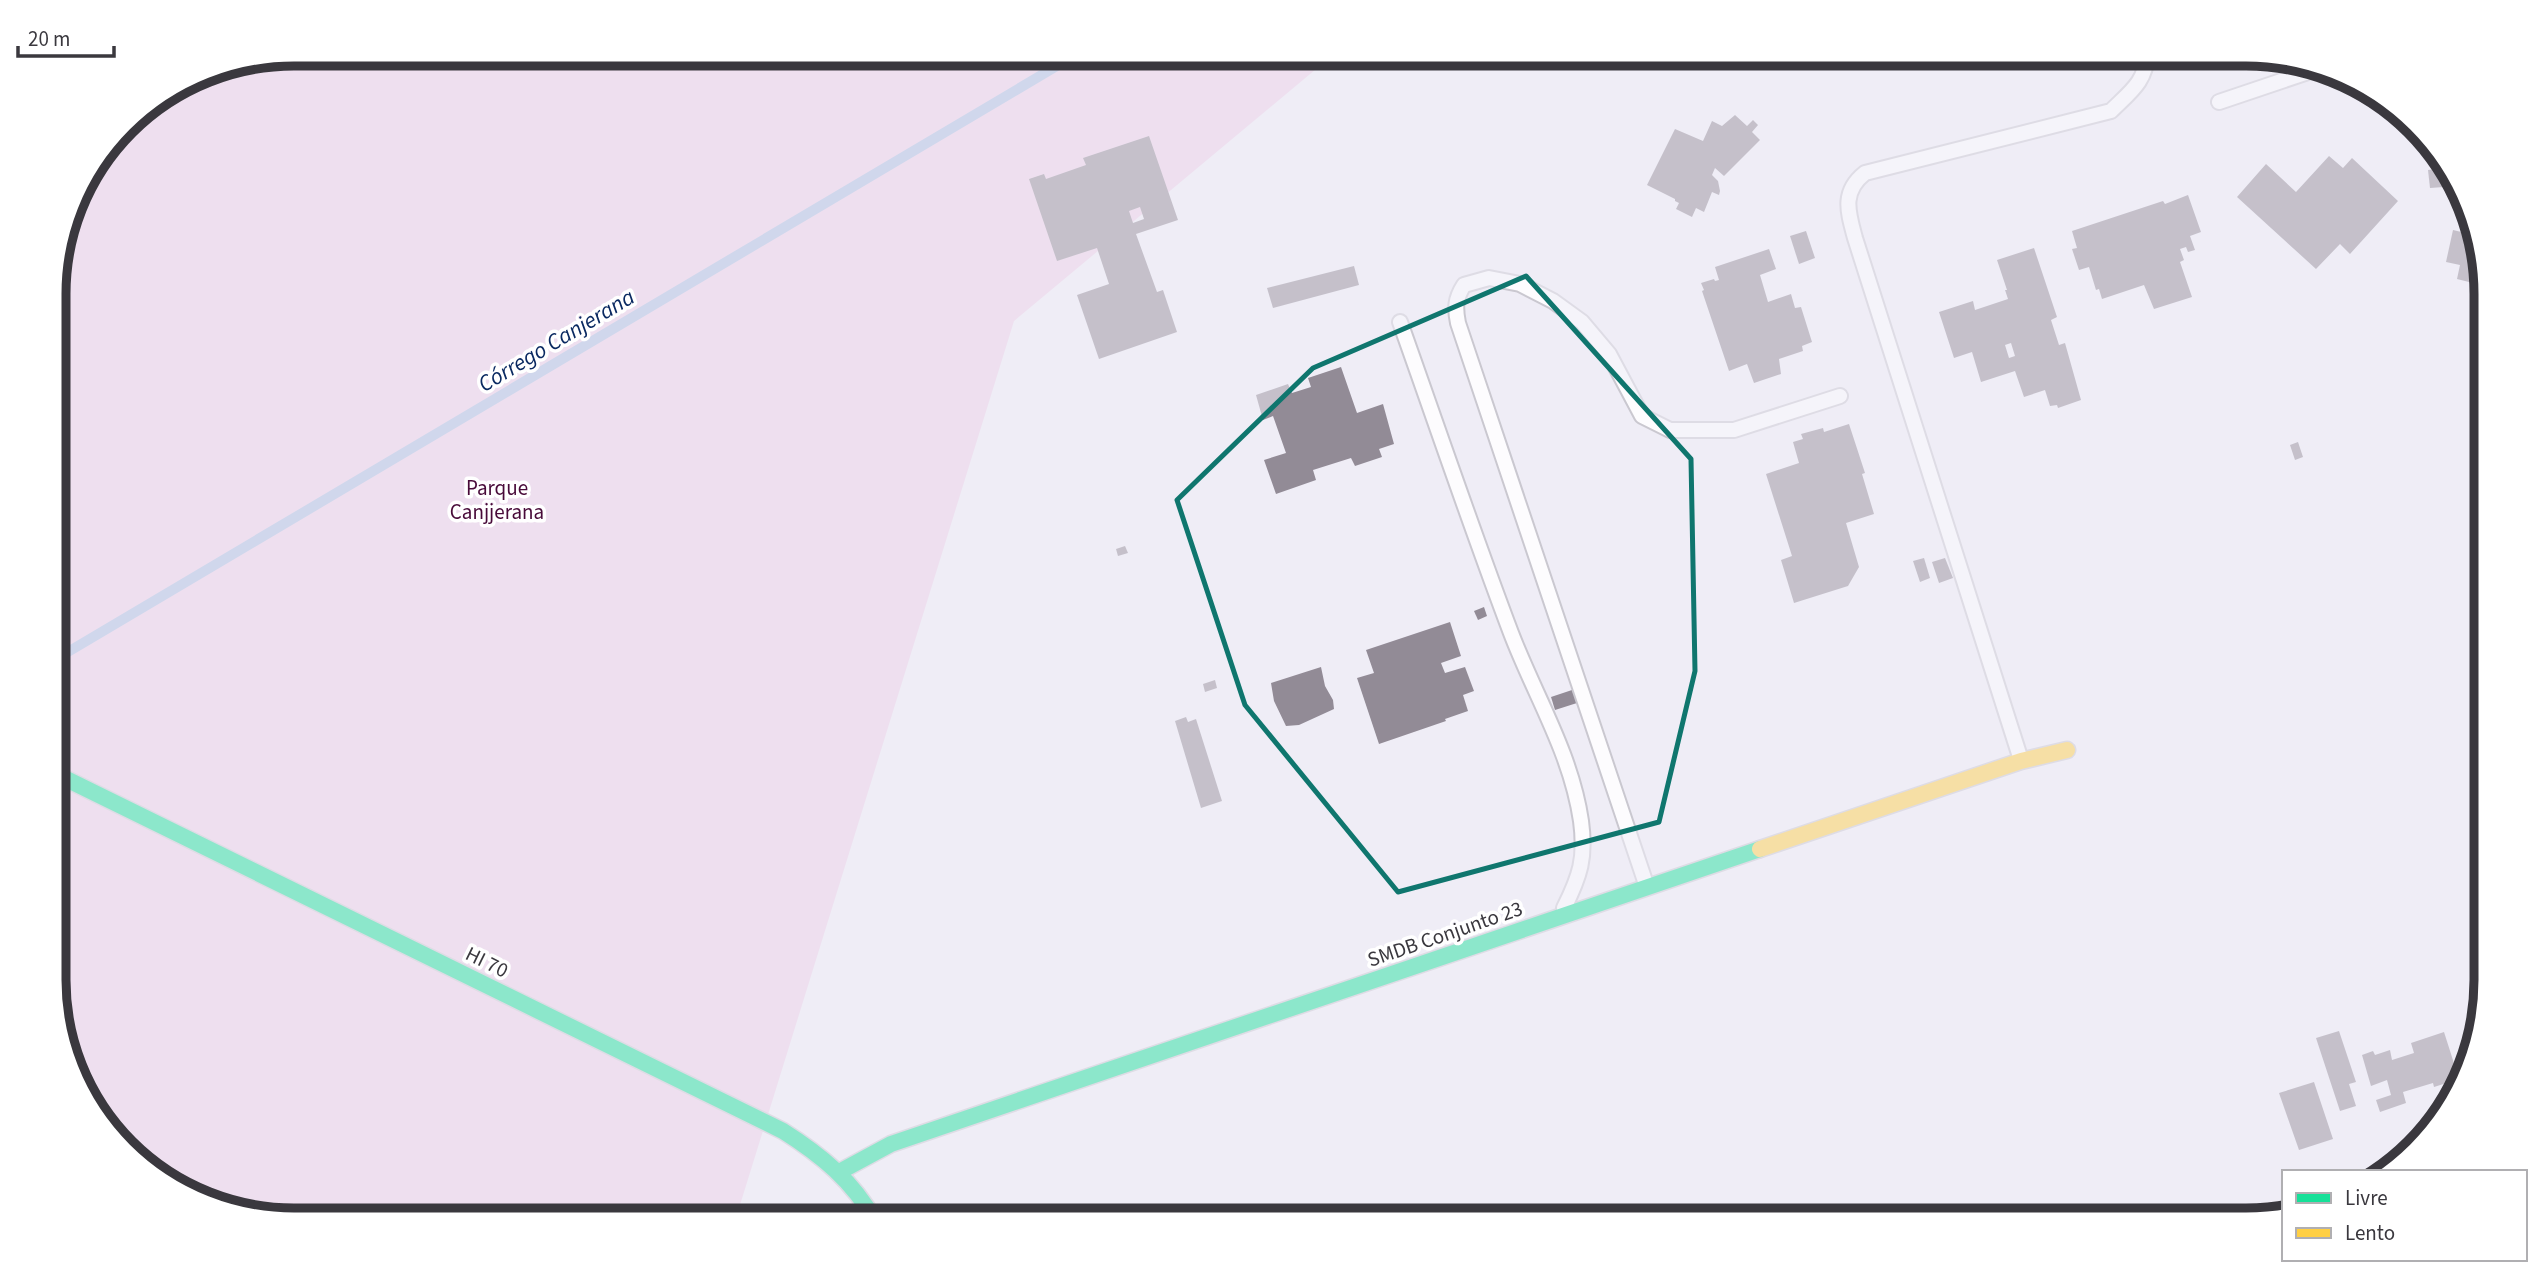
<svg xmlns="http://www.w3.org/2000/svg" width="2541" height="1275" font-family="'Source Sans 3',sans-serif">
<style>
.green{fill:#edcfe6}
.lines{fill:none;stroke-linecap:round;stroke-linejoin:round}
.stream{stroke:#aabde1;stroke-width:10}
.building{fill:#928b96;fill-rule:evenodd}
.lane-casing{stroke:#cac8d0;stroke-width:18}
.fast-casing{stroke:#cac8d0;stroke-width:19}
.slow-casing{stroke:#cac8d0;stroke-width:19}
.lane{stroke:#fdfcfe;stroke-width:14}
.fast{stroke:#16e098;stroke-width:16}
.slow{stroke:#ffcf43;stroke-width:16}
.marked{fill:none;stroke:#0f766e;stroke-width:5;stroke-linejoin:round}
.labels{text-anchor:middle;stroke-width:7;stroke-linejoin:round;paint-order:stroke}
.park-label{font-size:21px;fill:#480a39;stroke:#fff}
.street-label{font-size:21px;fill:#3a383e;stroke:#fff}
.water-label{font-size:23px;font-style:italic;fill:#0a2961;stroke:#fff}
.rim{fill:none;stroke:#3a383e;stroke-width:9}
</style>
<rect width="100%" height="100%" fill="#efedf6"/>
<polygon class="green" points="295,54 1334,54 1014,321 735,1221 295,1221 189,1196 104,1126 56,1012 55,279 79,189 136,114 203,72"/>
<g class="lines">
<polyline class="stream" points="56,659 1077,54"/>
</g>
<g class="building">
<polygon points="1735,115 1747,126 1753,120 1758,125 1752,132 1760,140 1724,176 1715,168 1712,175 1718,181 1720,191 1719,195 1712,192 1704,212 1696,208 1692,217 1676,209 1679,203 1675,201 1675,199 1647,185 1675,129 1703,141 1712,121 1722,126"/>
<path d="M1149,136L1178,220L1136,234L1157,292L1163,290L1177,332L1099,359L1077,295L1109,284L1097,248L1057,261L1029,179L1044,174L1046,179L1086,165L1083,158ZM1140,207L1144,219L1133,223L1129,211Z"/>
<polygon points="2329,156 2343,168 2352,158 2398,201 2350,254 2340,244 2316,269 2237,197 2266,164 2296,192"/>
<polygon points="2442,168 2444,187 2430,188 2428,170"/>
<polygon points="2188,195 2201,232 2190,236 2195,250 2188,252 2186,247 2180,249 2184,260 2180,262 2192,297 2154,309 2144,285 2102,299 2099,289 2096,290 2089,267 2079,270 2072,249 2077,248 2072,231 2163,201 2165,204"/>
<polygon points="2453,230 2474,235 2485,264 2485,286 2457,279 2460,265 2446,262"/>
<polygon points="1806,231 1815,258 1799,264 1790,236"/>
<path d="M2034,248L2057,317L2051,320L2059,345L2065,343L2081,400L2058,408L2057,405L2050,406L2045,390L2024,397L2015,371L1981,382L1972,352L1954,358L1939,312L1973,301L1975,310L2008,299L2005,290H2007L1997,260ZM2011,343L2015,356L2009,358L2005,345Z"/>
<polygon points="1769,249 1776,269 1760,275 1768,302 1791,294 1795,308 1801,307 1812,342 1802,346 1803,351 1779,359 1781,374 1754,383 1747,364 1729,371 1702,291 1704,290 1701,283 1714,279 1715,281 1719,280 1715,267"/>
<polygon points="1354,266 1359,285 1273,308 1267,288"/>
<polygon points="1341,367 1357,413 1383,404 1394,444 1379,449 1382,457 1355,466 1351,458 1313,470 1316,480 1276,494 1264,460 1286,453 1273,416 1263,420 1256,395 1288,384 1292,393 1311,387 1308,378"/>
<polygon points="1849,424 1865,473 1862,474 1874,514 1846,523 1859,567 1848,586 1794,603 1781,560 1792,556 1766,474 1799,463 1793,442 1803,439 1801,434 1823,428 1824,432"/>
<polygon points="2298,442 2303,457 2295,460 2290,445"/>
<polygon points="1125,546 1128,553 1118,556 1116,549"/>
<polygon points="1924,558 1930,578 1920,582 1913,561"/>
<polygon points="1945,558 1953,578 1939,583 1932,562"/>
<polygon points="1484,607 1487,616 1478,620 1474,611"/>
<polygon points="1450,622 1461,656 1441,663 1445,673 1465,667 1474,691 1463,695 1468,711 1445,719 1446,721 1379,744 1357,678 1374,673 1366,650"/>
<polygon points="1321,667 1325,686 1333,700 1334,709 1299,725 1286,726 1274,701 1271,683"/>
<polygon points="1215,680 1217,688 1205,692 1203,684"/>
<polygon points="1572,690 1577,703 1555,710 1551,697"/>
<polygon points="1186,717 1188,722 1196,719 1222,801 1201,808 1175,721"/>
<polygon points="2487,971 2487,981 2481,1003 2474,977"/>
<polygon points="2339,1031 2356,1082 2349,1084 2356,1106 2340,1111 2316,1038"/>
<polygon points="2444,1032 2459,1079 2434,1087 2433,1083 2403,1092 2406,1103 2380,1112 2376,1100 2391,1095 2387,1080 2371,1086 2362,1055 2373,1051 2375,1055 2390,1050 2392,1060 2414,1053 2411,1043"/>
<polygon points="2314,1082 2333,1139 2299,1150 2279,1093"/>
</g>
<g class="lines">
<g class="lane-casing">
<g id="lane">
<polyline points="2219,102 2314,70"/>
<path d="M1400,322C1437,426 1472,530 1511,633C1535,696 1571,753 1581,821C1586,858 1580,876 1564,908"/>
<path d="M2021,760L1855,238C1848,212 1841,192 1865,173L2111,111C2130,92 2146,82 2147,54"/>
<path d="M1647,887L1458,323C1455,308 1455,299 1464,285L1489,278L1520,284L1553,301L1582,322L1609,354L1642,416L1670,430H1734L1840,396"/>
</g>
</g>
<g class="fast-casing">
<g id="fast">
<path d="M56,774L783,1131C821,1155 853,1181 875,1221"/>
<polyline points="841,1171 891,1144 1760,849"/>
</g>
</g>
<g class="slow-casing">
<polyline id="slow" points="1760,849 2021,761 2067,750"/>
</g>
<use href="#lane" class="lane"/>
<use href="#fast" class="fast"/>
<use href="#slow" class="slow"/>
</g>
<path d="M0 0H2541V1275H0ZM1526,276L1691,459L1695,671L1659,822L1398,892L1245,705L1177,500L1313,368Z" fill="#efedf6" fill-opacity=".55" fill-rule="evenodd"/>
<path class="marked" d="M1526,276L1691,459L1695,671L1659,822L1398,892L1245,705L1177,500L1313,368Z"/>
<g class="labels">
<g class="park-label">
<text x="497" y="495">Parque<tspan x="497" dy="24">Canjjerana</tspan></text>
</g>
<g class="street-label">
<text transform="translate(1445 934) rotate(-19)" y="7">SMDB Conjunto 23</text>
<text transform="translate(487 962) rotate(26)" y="7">HI 70</text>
</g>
<g class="water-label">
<text transform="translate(556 340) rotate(-31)" y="8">Córrego Canjerana</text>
</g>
</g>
<path d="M0 0H2541V1275H0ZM294 66H2246A228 228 0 0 1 2474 294V980A228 228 0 0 1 2246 1208H294A228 228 0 0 1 66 980V294A228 228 0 0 1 294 66Z" fill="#fff" fill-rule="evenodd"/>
<path class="rim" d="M294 66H2246A228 228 0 0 1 2474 294V980A228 228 0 0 1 2246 1208H294A228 228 0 0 1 66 980V294A228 228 0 0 1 294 66Z"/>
<rect x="2282" y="1170" width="245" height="91" fill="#ffffff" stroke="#b0afb2" stroke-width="2"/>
<rect x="2296" y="1193" width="35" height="10" fill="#16e098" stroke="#b0afb2" stroke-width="2"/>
<text x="2345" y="1205" font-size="21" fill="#3a383e">Livre</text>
<rect x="2296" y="1228" width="35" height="10" fill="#ffcf43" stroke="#b0afb2" stroke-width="2"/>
<text x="2345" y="1240" font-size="21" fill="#3a383e">Lento</text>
<path d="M18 46v10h96v-10" fill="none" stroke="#3a383e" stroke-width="3.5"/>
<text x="28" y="46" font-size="21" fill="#3a383e" stroke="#ffffff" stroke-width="5" paint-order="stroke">20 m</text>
</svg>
